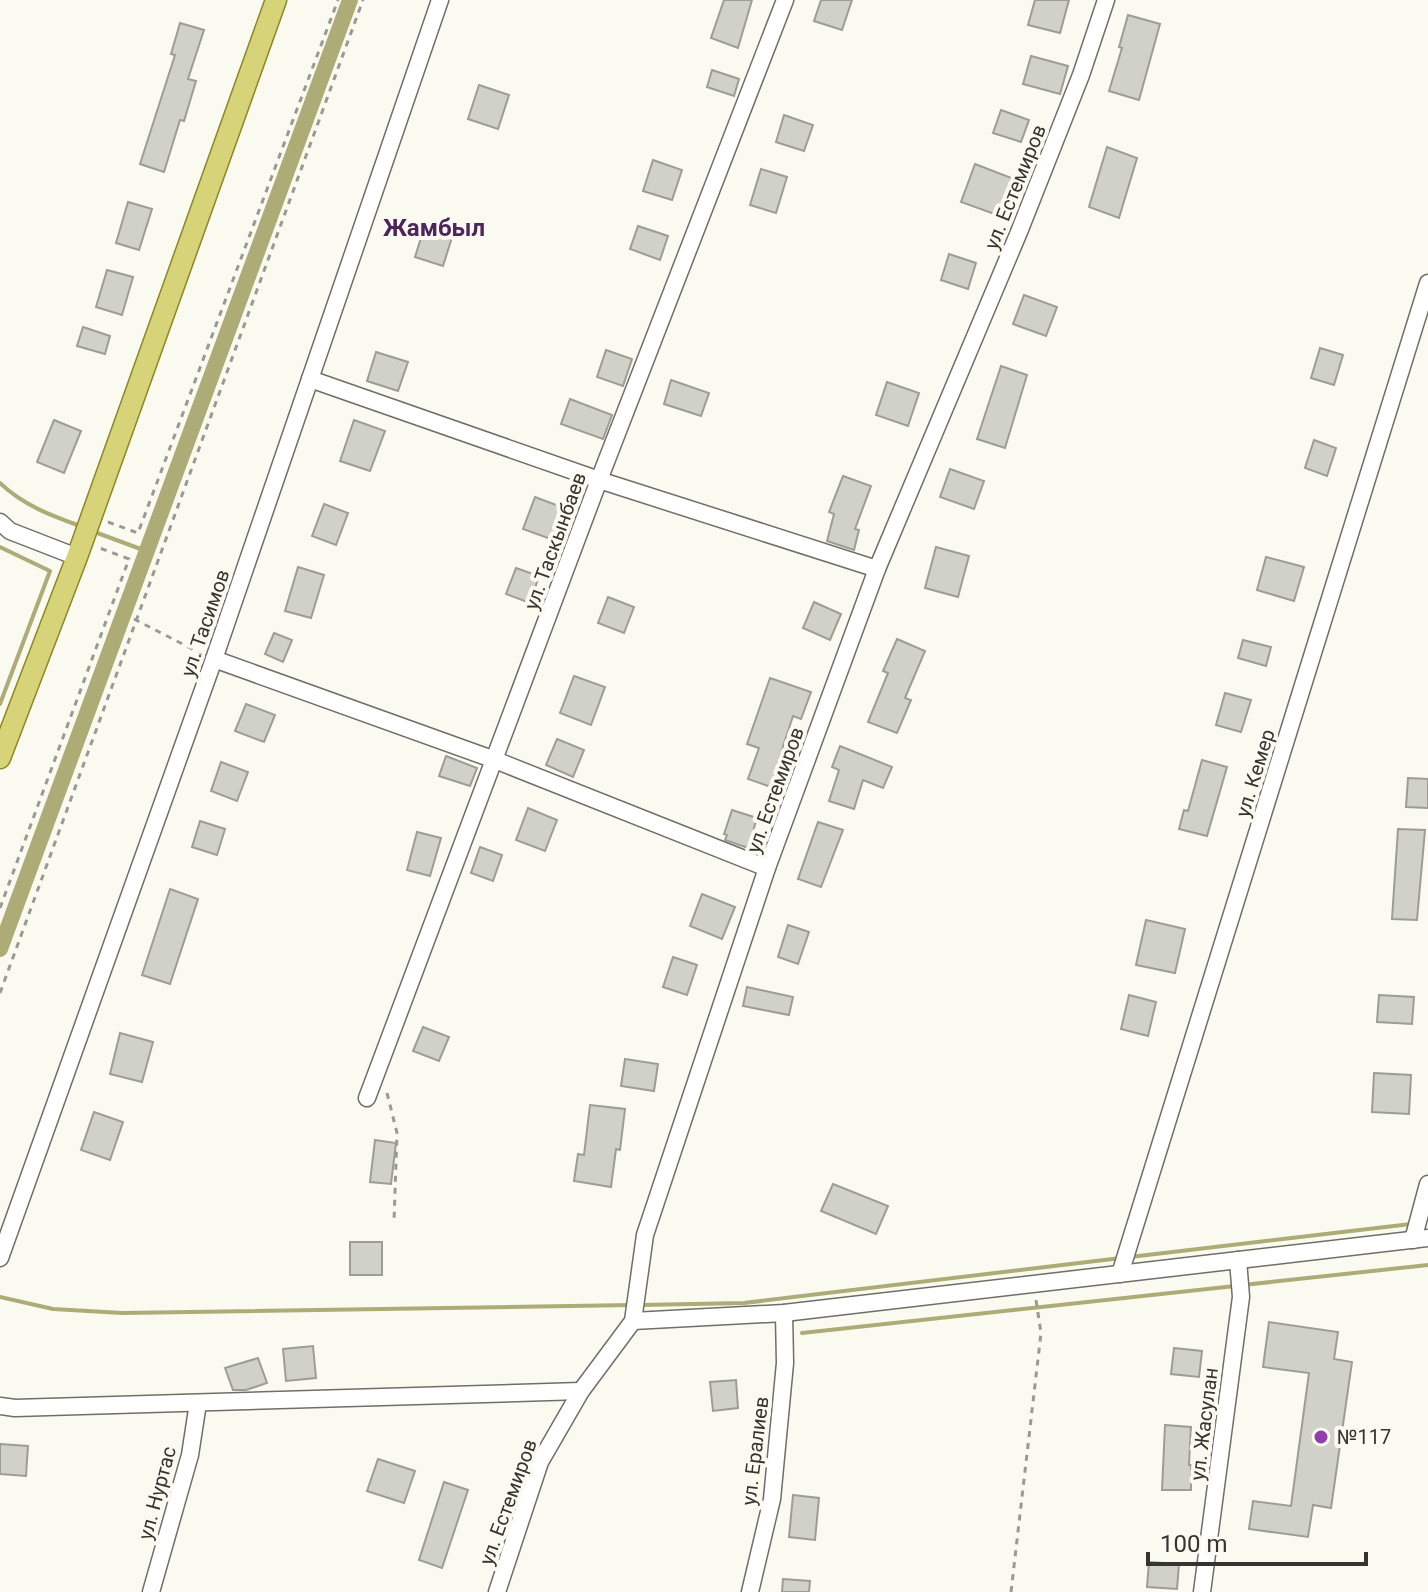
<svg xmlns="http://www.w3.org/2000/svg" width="1428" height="1592" font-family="Roboto,sans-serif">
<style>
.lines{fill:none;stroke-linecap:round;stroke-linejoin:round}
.stream{stroke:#adac77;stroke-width:4}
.canal{stroke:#adac77;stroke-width:16}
.building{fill:#d0d1c8;stroke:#9d9d94;stroke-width:2}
.minor-casing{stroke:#6f6f67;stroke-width:19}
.major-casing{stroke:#8c8825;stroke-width:23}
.path{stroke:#9a9a94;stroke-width:3;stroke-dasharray:6 6;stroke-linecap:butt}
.minor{stroke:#fff;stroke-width:16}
.major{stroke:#d6d379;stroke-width:20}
.poi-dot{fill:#913dab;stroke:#fafaf1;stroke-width:3}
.labels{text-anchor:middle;stroke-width:8;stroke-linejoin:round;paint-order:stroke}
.street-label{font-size:20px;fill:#343431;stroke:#fafaf1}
.poi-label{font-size:20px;fill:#343431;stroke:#fafaf1;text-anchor:start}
.quarter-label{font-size:24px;font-weight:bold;fill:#4d255b;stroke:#fafaf1}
</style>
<rect width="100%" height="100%" fill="#fafaf1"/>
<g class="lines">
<g class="stream">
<path d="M0,483C23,505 50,515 80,526"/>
<polyline points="92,531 146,551"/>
<polyline points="0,547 50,571 0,704"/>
<polyline points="1130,1257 1411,1224"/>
<polyline points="1243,1285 1428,1265"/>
<polyline points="0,1297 53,1309 122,1313 632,1305"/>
<polyline points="641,1305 744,1303 1121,1258"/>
<polyline points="802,1333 1235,1286"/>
</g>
<polyline class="canal" points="0,949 350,0"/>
</g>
<g class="building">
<polygon points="724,0 752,0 738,48 711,38"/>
<polygon points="821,0 852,0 842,30 814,21"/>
<polygon points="1035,0 1069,0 1060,33 1028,25"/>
<polygon points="1128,15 1160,24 1139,100 1109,91 1122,48 1119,47"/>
<polygon points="180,23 204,30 188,79 196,81 184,121 180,120 164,172 140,164 175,55 171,54"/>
<polygon points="1031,56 1068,66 1060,94 1023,84"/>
<polygon points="712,70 739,79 734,96 707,87"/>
<polygon points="479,85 509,95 498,129 468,119"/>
<polygon points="1001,110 1029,120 1021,142 993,133"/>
<polygon points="784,115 813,125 804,151 776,142"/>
<polygon points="1107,147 1137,158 1119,218 1089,207"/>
<polygon points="653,160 682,170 672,200 643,191"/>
<polygon points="975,164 1014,179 1000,216 961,202"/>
<polygon points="761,169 787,177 776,213 750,205"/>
<polygon points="128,202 152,209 139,250 116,243"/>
<polygon points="426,222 454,231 443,266 415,257"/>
<polygon points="638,226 668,236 660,260 630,249"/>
<polygon points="949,254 976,263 968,289 941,280"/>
<polygon points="107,270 133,277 122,315 96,307"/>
<polygon points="1024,295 1057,307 1046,336 1013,324"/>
<polygon points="83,327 110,336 105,354 77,346"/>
<polygon points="1320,348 1343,355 1334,385 1311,378"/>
<polygon points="606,350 632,359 623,386 597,377"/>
<polygon points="376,352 408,362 398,391 367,381"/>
<polygon points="1001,366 1027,375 1005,448 977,439"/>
<polygon points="671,380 709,393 701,416 664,404"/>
<polygon points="887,382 919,393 908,426 876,415"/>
<polygon points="570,399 612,415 603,439 561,424"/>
<polygon points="54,420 81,431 64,473 37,462"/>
<polygon points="354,420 385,431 370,471 340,461"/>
<polygon points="1314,440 1336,448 1327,476 1305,468"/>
<polygon points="950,469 984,481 974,509 940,497"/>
<polygon points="843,476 871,486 855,529 859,530 854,550 827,541 834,514 829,512"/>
<polygon points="535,497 567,509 556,541 523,529"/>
<polygon points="324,504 348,513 336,545 312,536"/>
<polygon points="936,547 969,556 958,597 925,588"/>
<polygon points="1266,557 1304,567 1294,601 1257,590"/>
<polygon points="298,567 324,575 311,618 285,611"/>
<polygon points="516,568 539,576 530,603 506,594"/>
<polygon points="608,597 634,607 624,633 598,623"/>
<polygon points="814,602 841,614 830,640 803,628"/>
<polygon points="274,633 292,640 283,662 265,654"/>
<polygon points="897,639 925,651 905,698 911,700 897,733 868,722 888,673 883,671"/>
<polygon points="1243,640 1271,647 1266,666 1238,658"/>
<polygon points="574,676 605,687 591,725 560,713"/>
<polygon points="770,678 811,692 801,719 793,716 778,762 783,764 774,788 748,779 759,748 747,744"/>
<polygon points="1225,693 1251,700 1241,732 1216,725"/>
<polygon points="246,704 275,715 264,742 235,731"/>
<polygon points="557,739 584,750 573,777 546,765"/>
<polygon points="840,746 892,767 883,788 863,780 854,809 829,801 839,770 832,767"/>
<polygon points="446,756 477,768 470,786 439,776"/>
<polygon points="1202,760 1227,767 1207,836 1179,829 1184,810 1188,811"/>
<polygon points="221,762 248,772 237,801 211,791"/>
<polygon points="1408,778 1428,779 1428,808 1406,807"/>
<polygon points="528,808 557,820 545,851 516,840"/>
<polygon points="732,810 757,818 748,848 725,840 727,835 724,834"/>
<polygon points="200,821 225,829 217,855 192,847"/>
<polygon points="818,822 843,830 821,887 798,879"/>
<polygon points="1398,829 1425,830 1417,920 1392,919"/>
<polygon points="417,832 441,838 430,876 407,870"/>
<polygon points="480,847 502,855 493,881 471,873"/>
<polygon points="170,889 198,899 170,984 142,975"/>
<polygon points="702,894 735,907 722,939 690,926"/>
<polygon points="1146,920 1185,929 1175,973 1136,965"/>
<polygon points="788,925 809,932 798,964 778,957"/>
<polygon points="673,957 697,965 687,995 663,987"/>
<polygon points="747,987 793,997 789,1015 743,1006"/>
<polygon points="1129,995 1156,1002 1148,1036 1121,1029"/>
<polygon points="1379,995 1414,997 1412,1024 1377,1022"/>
<polygon points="423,1027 449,1037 439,1061 413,1051"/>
<polygon points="120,1033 153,1042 142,1082 110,1074"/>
<polygon points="625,1059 658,1064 654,1091 621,1086"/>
<polygon points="1374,1073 1411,1075 1409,1114 1372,1112"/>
<polygon points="590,1105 625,1109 620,1150 616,1149 611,1187 574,1181 578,1154 584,1155"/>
<polygon points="94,1112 123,1122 110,1160 81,1150"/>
<polygon points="375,1140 396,1143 391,1184 370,1182"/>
<polygon points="833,1184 888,1206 876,1234 821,1211"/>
<rect x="350" y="1242" width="32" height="33"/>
<polygon points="1269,1322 1338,1332 1334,1359 1352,1362 1331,1508 1313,1505 1308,1537 1249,1529 1253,1501 1291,1506 1309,1373 1263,1367"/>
<polygon points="313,1346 316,1378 286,1381 283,1349"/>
<polygon points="1174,1348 1202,1351 1199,1377 1171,1374"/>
<polygon points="258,1358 267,1383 246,1390 233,1390 225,1368"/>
<polygon points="736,1380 738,1408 713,1411 710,1382"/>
<polygon points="1165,1425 1191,1427 1189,1465 1191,1465 1191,1490 1162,1490"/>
<polygon points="0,1444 28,1446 26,1476 0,1474"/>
<polygon points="378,1459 415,1471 404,1503 367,1491"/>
<polygon points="444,1482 468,1490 442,1568 419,1560"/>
<polygon points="793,1495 819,1498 815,1540 789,1537"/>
<polygon points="1149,1562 1179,1564 1177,1589 1147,1587"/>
<polygon points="783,1579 810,1581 809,1592 782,1592"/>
</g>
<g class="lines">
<g class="minor-casing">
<g id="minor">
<polyline points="310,379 599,480 877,569"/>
<polyline points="0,522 10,531 77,557"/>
<polyline points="214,659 495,760 767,868"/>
<polyline points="367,1098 599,480 785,0"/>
<polyline points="1413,1240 1428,1184"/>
<polyline points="0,1258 214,659 440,0"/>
<polyline points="1120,1274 1428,283"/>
<polyline points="633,1321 784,1313 1428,1238"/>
<polyline points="0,1406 15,1408 581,1391"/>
<polyline points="151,1592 190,1455 198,1403"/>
<polyline points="497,1592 540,1462 581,1391 633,1321 645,1235 767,868 877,569 1019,232 1081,75 1106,0"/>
<polyline points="750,1592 772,1499 785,1363 784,1313"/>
<polyline points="1202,1592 1241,1297 1238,1260"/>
</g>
</g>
<g class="major-casing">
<polyline id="major" points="0,758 77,557 276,0"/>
</g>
<g class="path">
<polyline points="108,522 138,533 338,0"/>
<polyline points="134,619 202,654"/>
<polyline points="0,908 129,559 97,547"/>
<polyline points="0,993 363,0"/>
<polyline points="387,1093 397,1133 394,1222"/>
<polyline points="1011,1592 1041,1333 1036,1300"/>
</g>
<use href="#minor" class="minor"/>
<use href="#major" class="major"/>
</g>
<circle class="poi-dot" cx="1321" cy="1437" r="8"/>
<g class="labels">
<g class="street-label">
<text transform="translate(1015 187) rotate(-68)" y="7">ул. Естемиров</text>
<text transform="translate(555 541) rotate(-70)" y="7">ул. Таскынбаев</text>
<text transform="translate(205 623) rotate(-71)" y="7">ул. Тасимов</text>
<text transform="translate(1255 773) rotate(-73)" y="7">ул. Кемер</text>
<text transform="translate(775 790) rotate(-70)" y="7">ул. Естемиров</text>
<text transform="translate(1204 1424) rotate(-83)" y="7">ул. Жасулан</text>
<text transform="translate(755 1451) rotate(-83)" y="7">ул. Ералиев</text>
<text transform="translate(157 1493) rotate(-75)" y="7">ул. Нуртас</text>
<text transform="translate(508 1502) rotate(-70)" y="7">ул. Естемиров</text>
</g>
<g class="poi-label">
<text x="1337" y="1444">№117</text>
</g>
<g class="quarter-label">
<text x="434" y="236">Жамбыл</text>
</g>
</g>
<path d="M1148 1552v12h218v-12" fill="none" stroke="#343431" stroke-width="4"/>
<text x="1160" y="1552" font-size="24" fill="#343431" stroke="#fafaf1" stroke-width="6" paint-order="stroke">100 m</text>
</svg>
